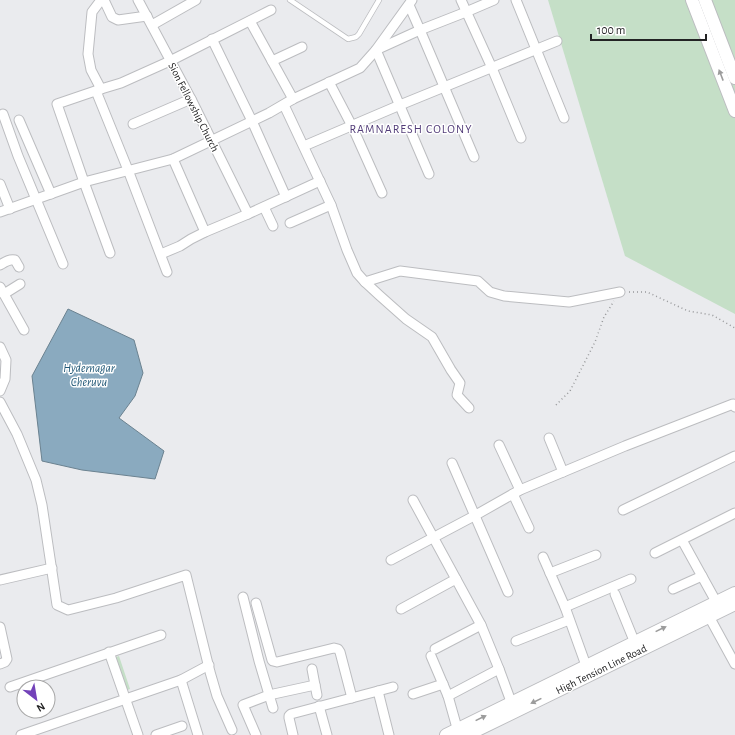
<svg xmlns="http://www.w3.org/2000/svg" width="735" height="735" font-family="'Alegreya Sans',sans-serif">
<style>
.green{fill:#c5dfc7}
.water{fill:#8aaabf;stroke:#6b8290}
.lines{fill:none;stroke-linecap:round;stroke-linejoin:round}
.lane-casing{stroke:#bcbdc0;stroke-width:6}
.street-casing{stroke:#bcbdc0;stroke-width:11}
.secondary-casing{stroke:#bcbdc0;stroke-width:14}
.path{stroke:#97989a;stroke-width:1.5;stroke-dasharray:1 3;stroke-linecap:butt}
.lane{stroke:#fff;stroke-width:4.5}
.street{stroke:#fff;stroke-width:9}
.secondary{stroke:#fff;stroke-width:12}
.oneway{fill:#9c9c9c}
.labels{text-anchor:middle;stroke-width:3;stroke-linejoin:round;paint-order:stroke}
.street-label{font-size:11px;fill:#232324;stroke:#fff}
.neighbourhood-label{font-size:12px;letter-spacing:1px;fill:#523c78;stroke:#fff}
.water-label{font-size:12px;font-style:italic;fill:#225977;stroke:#fff}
</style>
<rect width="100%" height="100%" fill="#eaebee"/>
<g class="green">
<polygon points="548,0 735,0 735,314 625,256"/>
<polygon points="119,656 130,689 119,693 107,660"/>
</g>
<polygon class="water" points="68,309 134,340 143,373 135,396 119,418 164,451 155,479 82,470 42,461 32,376"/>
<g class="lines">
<g class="lane-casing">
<polyline id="lane" points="290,0 348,39 356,37 359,34 379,0"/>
</g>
<g class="street-casing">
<g id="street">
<polyline points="104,0 112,17 118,20 147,16"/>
<polyline points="138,0 191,99 248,214"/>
<polyline points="461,0 492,68 521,138"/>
<polyline points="516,0 564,118"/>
<polyline points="409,5 420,30 474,157"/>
<polyline points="250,21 293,99"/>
<polyline points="152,25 196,0"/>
<polyline points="212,39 252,121 286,197"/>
<polyline points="272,61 302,47"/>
<polyline points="329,82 352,126 382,193"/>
<polyline points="101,89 91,70 88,54 92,12 101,0"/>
<polyline points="96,91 128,170 167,272"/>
<polyline points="284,105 331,205 347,250 357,273 365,282 400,271 478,281 490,292 504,296 569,302 620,292"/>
<polyline points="3,114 18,156 63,264"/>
<polyline points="19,120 51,194"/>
<polyline points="133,124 191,99"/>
<polyline points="304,146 400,105 557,41"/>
<polyline points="173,159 205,232"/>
<polyline points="429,174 376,50 420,30 466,12 494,0"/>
<polyline points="0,184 10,209"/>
<polyline points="264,207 273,226"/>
<polyline points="0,212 84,182 173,159 269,113 293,99 360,68 376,50 412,0"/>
<polyline points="290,223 331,205"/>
<polyline points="110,253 84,182 57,104 101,89 121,83 170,61 271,10"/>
<polyline points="161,254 180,246 191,239 205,232 248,214 320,181"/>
<path d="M0,265C5,262 9,259 15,260L19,267"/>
<polyline points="365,282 379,295 406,319 432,337 451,370 460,383 457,395 469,408"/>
<polyline points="0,287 24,330"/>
<polyline points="4,294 20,284"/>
<polyline points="0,347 6,360 5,379 0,391"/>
<polyline points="0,402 17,434 36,480 42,505 57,605 68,610 116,598 186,575 210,672 217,696 232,730"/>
<polyline points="549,438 563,472"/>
<polyline points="499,445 520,490"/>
<polyline points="452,463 508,592"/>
<polyline points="513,494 529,528"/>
<polyline points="413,500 481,625 499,669 513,707"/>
<polyline points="623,510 735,456"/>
<polyline points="682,540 719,607"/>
<polyline points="655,553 735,513"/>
<polyline points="543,557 565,607 588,671"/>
<polyline points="391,560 474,516 520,490 625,446 733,404 735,407"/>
<polyline points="550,573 596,555"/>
<polyline points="0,580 52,568"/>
<polyline points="673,589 702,576"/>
<polyline points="615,594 637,648"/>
<polyline points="243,597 259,661 273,708"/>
<polyline points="256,603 272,660 273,661 277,662 334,648 338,649 340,652 352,698"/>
<polyline points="565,607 631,579"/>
<polyline points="401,609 456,579"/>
<polyline points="706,611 735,664"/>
<polyline points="0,627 7,659 5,662 0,664"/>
<polyline points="516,641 569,620"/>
<polyline points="435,649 481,625"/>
<polyline points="109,652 138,735"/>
<polyline points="431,656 448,696 459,735"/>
<polyline points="181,680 198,735"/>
<polyline points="315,685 317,695"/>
<polyline points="10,687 161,635"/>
<polyline points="378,691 393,687"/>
<polyline points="413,694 443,684"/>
<polyline points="448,696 499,669"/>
<polyline points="319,706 327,735"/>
<polyline points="21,735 181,680 209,665"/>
<polyline points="156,735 182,726"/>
<polyline points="256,735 243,705 269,695 315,685 312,669"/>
<polyline points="293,735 289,718 289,716 291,714 378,691 389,735"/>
</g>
</g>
<g class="secondary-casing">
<g id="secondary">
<polyline points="692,0 735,111"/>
<polyline points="705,0 735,78"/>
<polyline points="446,735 735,593"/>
<polyline points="467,735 735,604"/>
</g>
</g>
<g class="path">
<polyline points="629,292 647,292 688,311 712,315 735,328"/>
<polyline points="556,405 570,391 595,342 604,317 614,301"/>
</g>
<use href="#lane" class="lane"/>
<use href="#street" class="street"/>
<use href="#secondary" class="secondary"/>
</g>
<defs><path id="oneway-solid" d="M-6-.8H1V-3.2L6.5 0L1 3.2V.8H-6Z"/></defs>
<g class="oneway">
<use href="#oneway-solid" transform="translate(721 75) rotate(-111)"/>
<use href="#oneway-solid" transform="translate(661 629) rotate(-26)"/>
<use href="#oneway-solid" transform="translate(536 701) rotate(154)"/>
<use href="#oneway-solid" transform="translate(481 718) rotate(-26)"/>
</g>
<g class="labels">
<g class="street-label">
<text transform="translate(194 107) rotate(63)" y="4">Sion Fellowship Church</text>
<text transform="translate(601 669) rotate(-26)" y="4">High Tension Line Road</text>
</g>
<g class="neighbourhood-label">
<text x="411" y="133">RAMNARESH COLONY</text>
</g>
<g class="water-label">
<text x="89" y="372">Hydernagar<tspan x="89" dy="14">Cheruvu</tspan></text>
</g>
</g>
<g transform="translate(36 699) rotate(149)"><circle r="19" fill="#ffffff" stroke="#a7a7a7"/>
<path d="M0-3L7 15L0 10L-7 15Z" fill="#7342b9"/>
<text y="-6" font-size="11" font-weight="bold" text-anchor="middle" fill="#232324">N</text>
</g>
<path d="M591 34v6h115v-6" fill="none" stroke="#232324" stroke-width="2"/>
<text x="597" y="34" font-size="12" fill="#232324" stroke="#ffffff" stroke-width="3" paint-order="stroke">100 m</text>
</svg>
